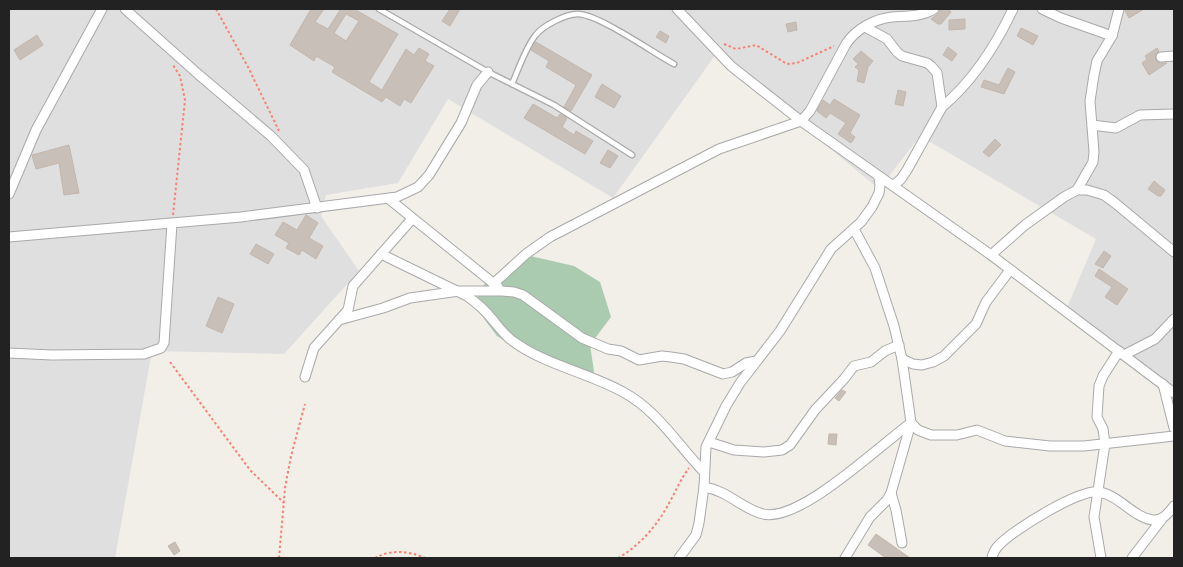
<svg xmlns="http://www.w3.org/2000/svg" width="1183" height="567" font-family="'Work Sans',sans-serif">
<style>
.residential{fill:#e0dfdf}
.cemetery{fill:#aacbaf}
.building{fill:#c7bfb8;stroke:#c4b6ab;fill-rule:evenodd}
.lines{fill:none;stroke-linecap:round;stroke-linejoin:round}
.lane-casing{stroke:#a9a9a9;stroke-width:7}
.street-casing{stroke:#a9a9a9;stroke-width:11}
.path{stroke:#fa8072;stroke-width:2;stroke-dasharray:2.5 2.5;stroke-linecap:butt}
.lane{stroke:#fff;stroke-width:4.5}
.street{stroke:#fff;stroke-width:9}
</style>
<rect width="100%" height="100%" fill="#f2efe9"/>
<polygon class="residential" points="9,9 1174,9 1174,400 1066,310 1096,239 920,136 879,189 716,54 613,198 448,99 398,183 326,195 321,216 359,271 284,354 152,351 115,558 9,558"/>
<polygon class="cemetery" points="526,255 574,266 600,282 611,317 590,345 594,371 593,373 579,375 544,364 497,336 476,308 477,299 486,281 501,275"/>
<g class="building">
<path d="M311,9H324L315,22L328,29L340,10L338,9H354L398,34L369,82L382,90L406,49L414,55L419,48L429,54L425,61L434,66L411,103L404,99L400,106L386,97L382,102L332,72L335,67L316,56L314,61L290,45ZM346,14L359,21L346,41L334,33Z"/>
<polygon points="450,9 460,9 450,26 442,21"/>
<polygon points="940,9 947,9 951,12 941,24 938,24 931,19 939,13"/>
<polygon points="1125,9 1144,9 1129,18 1125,11"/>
<polygon points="965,19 965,29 949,30 949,20"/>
<polygon points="796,22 797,30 788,32 786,24"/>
<polygon points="1021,28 1038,36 1033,45 1017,36"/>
<polygon points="660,31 669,36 666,43 656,37"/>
<polygon points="37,35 43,45 20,60 14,50"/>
<polygon points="536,42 592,75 571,111 564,107 576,85 546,67 549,61 531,50"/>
<polygon points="948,47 957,54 952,61 943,55"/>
<polygon points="1157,48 1159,51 1155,55 1156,60 1159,63 1167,63 1149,75 1142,63 1147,59 1145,56"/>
<polygon points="861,51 873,61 868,67 864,83 857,81 859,70 855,67 858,64 853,59"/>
<polygon points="1008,68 1015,72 1004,94 981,87 984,80 999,85"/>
<polygon points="602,84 621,96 614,108 595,97"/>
<polygon points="898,90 906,92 903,106 895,104"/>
<polygon points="834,99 860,115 850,133 855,137 851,143 838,134 846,123 830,113 826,118 817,111 823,100 830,105"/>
<polygon points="533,104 557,118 560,114 567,118 562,127 574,135 576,131 593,141 585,154 524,118"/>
<polygon points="995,139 1001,145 989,157 983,152"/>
<polygon points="69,145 79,193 64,195 59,163 36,169 32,155"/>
<polygon points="608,150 618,156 610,168 600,163"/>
<polygon points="1154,181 1165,190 1161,196 1158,196 1148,189"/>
<polygon points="306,215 318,223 309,238 323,246 316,259 302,250 299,255 286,248 289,243 275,235 283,222 297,230"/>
<polygon points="256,244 274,254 268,264 250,254"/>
<polygon points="1104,251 1111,256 1103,268 1095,264"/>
<polygon points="1099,269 1128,289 1117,305 1105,297 1112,287 1095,276"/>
<polygon points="218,297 234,304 222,333 206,326"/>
<polygon points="842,390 846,392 839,401 835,398"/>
<polygon points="829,434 837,434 836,445 828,444"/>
<polygon points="876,534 886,541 910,558 886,558 868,545"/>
<polygon points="175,542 180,551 174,555 168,546"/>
</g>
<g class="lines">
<g class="lane-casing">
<g id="lane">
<polyline points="379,9 488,72 554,105 632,155"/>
<path d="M512,84C519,68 525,49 535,36C542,26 567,13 579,14C601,16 652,52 674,64"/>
</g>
</g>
<g class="street-casing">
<g id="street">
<polyline points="125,9 198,74 271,136 304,170 317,208"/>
<polyline points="677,9 731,66 801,121 991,255 1174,393"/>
<polyline points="1042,9 1061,18 1112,36"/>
<polyline points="865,27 887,39 897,52 902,56 927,63 931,66 937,73 942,107 907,170 901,179 893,186"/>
<polyline points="1161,57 1174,56"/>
<path d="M942,107C973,81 996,45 1013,9"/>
<polyline points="1092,125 1116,128 1140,115 1174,114"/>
<polyline points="1077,190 1093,162 1094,152 1090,101 1094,75 1097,61 1112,36 1119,9"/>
<polyline points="9,194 36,130 102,9"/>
<polyline points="389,199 498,287"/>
<polyline points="9,237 241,217 397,197 418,187 429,175 461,123 477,85 488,72"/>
<path d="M381,254L467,296C477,303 485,310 492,319C498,326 503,333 510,339C544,365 587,372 623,392C657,410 678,445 704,472"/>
<polyline points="991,255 1025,225 1064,197 1077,190 1087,190 1104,195 1115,203 1174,252"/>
<path d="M493,284L526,254L550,237L719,149L801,121L810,111L846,44C856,29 874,19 892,17C906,16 922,17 934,9"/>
<polyline points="339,320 383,308 410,298 459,291 502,291 514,292 523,295 582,338 608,349 621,351 639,360 662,356 671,357 684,359 723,374 732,372 746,363 756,361"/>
<polyline points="9,353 52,355 144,354 161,348 164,343 172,224"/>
<polyline points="1124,355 1155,339 1174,319"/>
<polyline points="902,359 913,364 922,365 933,362 944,356 976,324 986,302 1010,270"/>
<polyline points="305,377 314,348 348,310 353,286 412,219"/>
<polyline points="1163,384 1174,428"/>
<polyline points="709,442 734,450 764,452 782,450 790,445 815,410 844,379 854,366 871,362 885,351 899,345"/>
<path d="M704,487C729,491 742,509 763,514C800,523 881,444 911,423L918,430L931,435H957L977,430L1005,441L1050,446H1084L1174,436"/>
<polyline points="891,493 896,510 902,543"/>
<polyline points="679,558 696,535 699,523 704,487 706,447 726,406 740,383 780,331 831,249 861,222 872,207 879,193 880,186 879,177"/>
<polyline points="845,558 870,517 887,500 891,493 911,423 908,401 902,359 894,326 875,268 854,229"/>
<path d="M992,558C993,553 995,549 999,545C1013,530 1079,489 1099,492C1119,495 1134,518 1153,520C1163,521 1169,512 1174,506"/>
<polyline points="1101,558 1094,517 1105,444 1103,429 1097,417 1099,386 1103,376 1119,351"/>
<polyline points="1132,558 1162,519"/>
</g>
</g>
<g class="path">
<polyline points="216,9 248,67 279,131"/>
<polyline points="724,44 736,49 756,45 787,64 797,63 834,46"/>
<polyline points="173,215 185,100 180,76 173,65"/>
<polyline points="170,362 250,470 284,503"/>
<polyline points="279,558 285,488 291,456 305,404"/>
<path d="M375,558C391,549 409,551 425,558"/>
<path d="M618,558C639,546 656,527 668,505C675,493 680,480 689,468"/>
</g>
<use href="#lane" class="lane"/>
<use href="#street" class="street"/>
</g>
<rect width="1183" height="567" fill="none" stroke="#222222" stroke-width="20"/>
</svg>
